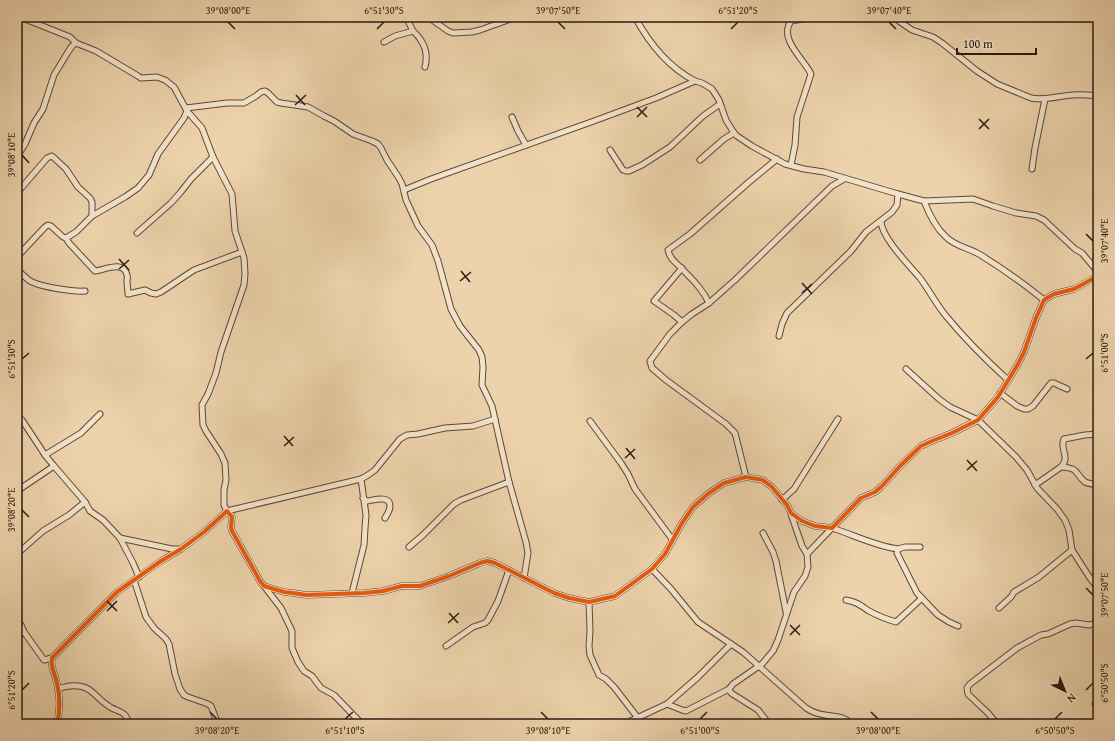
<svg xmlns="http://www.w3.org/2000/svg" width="1115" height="741" font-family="'Gentium Book Plus',serif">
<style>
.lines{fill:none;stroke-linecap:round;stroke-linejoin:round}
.street-casing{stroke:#5c4838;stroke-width:7}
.street{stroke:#f3e2c9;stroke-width:5}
.cycleway-casing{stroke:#f3e2c9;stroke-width:6}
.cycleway{stroke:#e8590c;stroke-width:4}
.ticks{fill:none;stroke:#2c1a12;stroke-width:1.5}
.neatline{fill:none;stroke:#2c1a12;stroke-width:1.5}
.ticks-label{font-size:10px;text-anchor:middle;fill:#2c1a12}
</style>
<rect width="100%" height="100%" fill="#edd3ac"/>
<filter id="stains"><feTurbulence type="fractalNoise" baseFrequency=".005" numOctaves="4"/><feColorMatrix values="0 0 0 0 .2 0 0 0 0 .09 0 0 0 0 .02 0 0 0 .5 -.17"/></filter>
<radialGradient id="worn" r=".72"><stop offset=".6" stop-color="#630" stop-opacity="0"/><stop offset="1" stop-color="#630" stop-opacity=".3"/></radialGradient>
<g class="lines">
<g class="street-casing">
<g id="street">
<polyline points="20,17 70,37 76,43 96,51 138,76 141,78 157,77 165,80 174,87 187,111 202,128 213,157 232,194 235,231 244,258 245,274 244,285 221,352 216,373 208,394 202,405 203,425 206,431 221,454 225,463 226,480 224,490 224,505 227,511 361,479 368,475 375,470 400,439 407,435 418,434 445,428 473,426 495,419"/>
<polyline points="406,17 413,31"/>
<polyline points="428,17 448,31 453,33 472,32 480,30 508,20"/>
<path d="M635,17C649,43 668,67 695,81"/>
<path d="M893,17L912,30L933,37L942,43L977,71L997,84L1031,98C1044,101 1059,96 1072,95C1081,94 1090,95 1098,96"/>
<polyline points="1094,17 1098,22"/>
<path d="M384,42L395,36L413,31C424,41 429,52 425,67"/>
<polyline points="186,108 227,103 244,103 256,96 261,92 265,91 268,93 277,102 281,103 308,107 324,116 334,121 353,134 372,141 378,144 381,148 387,160 399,178 402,184 406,200 418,226 432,245 438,261 451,309 460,326 479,350 482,357 483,367 482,385 492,406 509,482 526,542 528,553 524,578"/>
<polyline points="512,117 518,131 526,145"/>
<polyline points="610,150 623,170 626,171 629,171 642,165 670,147 703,116 720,104"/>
<polyline points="17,157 25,144 34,123 43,109 54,75 68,52 72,46 76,43"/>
<polyline points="700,160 724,139 734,133"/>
<path d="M791,165L795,145L797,117L811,74C804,59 778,39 791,21L814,17"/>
<polyline points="1032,169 1035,148 1045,99"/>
<polyline points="404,190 431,179 594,121 656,98 695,81 702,83 712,89 719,100 726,120 734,133 737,136 752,146 785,164 804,169 824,172 898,194 924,201 973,199 993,206 1016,213 1036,216 1044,220 1075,249 1082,253 1098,272"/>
<polyline points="17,193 47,158 52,156 66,169 78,187 90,198 92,202 92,216"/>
<path d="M924,201C929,214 935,227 946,237C955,246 968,248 979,254C1002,268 1024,284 1044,300"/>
<path d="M881,221C881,237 909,265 920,278C929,290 936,304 946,316C965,339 986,360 1008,380"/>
<polyline points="137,233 171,203 180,193 191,179 213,157"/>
<path d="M66,238L69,243L95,271C104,270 124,260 127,275C128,278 127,278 127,281C127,285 128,290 128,294L145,290L151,293L156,294L161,292L194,270L242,252"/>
<polyline points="17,257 45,227 48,225 51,226 63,237 66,238 76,232 92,216 125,197 138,188 149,175 158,154 184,118 187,111"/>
<polyline points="682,268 654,301 674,315 682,322"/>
<path d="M17,269C21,273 26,279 32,282C43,287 73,292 85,291"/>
<path d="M709,303C703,290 693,280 683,270C677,263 670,260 668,250L690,234L749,182L777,159"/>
<polyline points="779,336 782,324 787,313 851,251 866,232 892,212 897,205 898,194"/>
<polyline points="906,369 939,399 950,407 978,420 1016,457 1027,470 1037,488 1057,509 1065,520 1069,530 1072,550 1090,578 1098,588"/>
<polyline points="1000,393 1017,406 1024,409 1028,409 1033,406 1051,383 1054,383 1067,389"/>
<polyline points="22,420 45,455 54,466 85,502 90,511 103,520 120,538 133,563 139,577"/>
<polyline points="590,421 621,463 628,474 635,489 672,539"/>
<polyline points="45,455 81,433 100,414"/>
<path d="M1061,467C1080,468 1074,473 1085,482C1089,484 1094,484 1098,485"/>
<polyline points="746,477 735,433 726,424 666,380 652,368 650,361 670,334 682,322 692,314 709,303 735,280 832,186 844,179"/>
<path d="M1035,485L1061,467C1071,456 1059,450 1064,439L1085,435L1098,434"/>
<polyline points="17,491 54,466"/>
<path d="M363,498L367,501C374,500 390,495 390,506C390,510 387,515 385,518"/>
<polyline points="782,500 794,489 838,419"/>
<polyline points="763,533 773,552 776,561 786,612"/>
<polyline points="120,538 172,549 180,549"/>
<polyline points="409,547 423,535 454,504 461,500 509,482"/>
<polyline points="920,547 905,547 898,549 897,553 917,593 938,615 949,622 958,626"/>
<polyline points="17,554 43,531 69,515 85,502"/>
<path d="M807,554L832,528C854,535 875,546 898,549"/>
<path d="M652,569L671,589L698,622L743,652L806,708C812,712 818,714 825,715C835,717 844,716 852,724"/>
<polyline points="134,580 146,617 154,628 166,639 169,644 175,674 180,689 184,695 188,697 208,704 211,706 218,724"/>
<polyline points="264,586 281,608 292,631 292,648 298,662 304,671 312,676 321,688 334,695 362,724"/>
<polyline points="352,593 364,545 365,528 366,515 361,479"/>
<path d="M846,600C857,602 860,605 869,611C878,616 886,619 896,622L922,598"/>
<polyline points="589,602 590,631 589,646 590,655 599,675 606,679 614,687 638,718"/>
<polyline points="999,608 1011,597 1014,592 1039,577 1072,550"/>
<polyline points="17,620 21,625 24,632 44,660 52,658"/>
<polyline points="17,634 24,632"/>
<polyline points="446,646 473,627 485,623 488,620 498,601 509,570"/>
<path d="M58,689C62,687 65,687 70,686C93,684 93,697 110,707C118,712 127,711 128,723"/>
<polyline points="667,704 682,710 686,711 729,689"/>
<polyline points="1095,704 1098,710"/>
<path d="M57,724C60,711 60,696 57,683C55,674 50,667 52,658L117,592L161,561L181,549L204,532L227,511L232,517L231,527L232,531L260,581L264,586L284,592L293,593L306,595L364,593L383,591L402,586H420L449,576L480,563L487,561L495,563L554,593L569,598L589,602L615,596L652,569L665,554L682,523L693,507L709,493L724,483L746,477L763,480L772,487L787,505L791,513L802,521L815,526L832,528L861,498L875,492L882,486L901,465L921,446L932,441L952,433L978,420L998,397L1018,364L1024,352L1036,318L1044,300L1054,294L1074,289L1098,276"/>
<polyline points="624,724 667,704 698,677 731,644"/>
<polyline points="769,724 758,710 731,693 729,689 733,684 762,664 773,651 778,640 794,592 805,576 808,567 807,554 802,546 791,514"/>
<polyline points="997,724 988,713 970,696 968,694 967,688 970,684 1017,648 1041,635 1048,634 1070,624 1076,623 1089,625 1098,623"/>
</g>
</g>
<use href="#street" class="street"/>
<g class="cycleway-casing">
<path id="cycleway" d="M57,724C60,711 60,696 57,683C55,674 50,667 52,658L117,592L161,561L181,549L204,532L227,511L232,517L231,527L232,531L260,581L264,586L284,592L293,593L306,595L364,593L383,591L402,586H420L449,576L480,563L487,561L495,563L554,593L569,598L589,602L615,596L652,569L665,554L682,523L693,507L709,493L724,483L746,477L763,480L772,487L787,505L791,513L802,521L815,526L832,528L861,498L875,492L882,486L901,465L921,446L932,441L952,433L978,420L998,397L1018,364L1024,352L1036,318L1044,300L1054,294L1074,289L1098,276"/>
</g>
<use href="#cycleway" class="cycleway"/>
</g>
<path class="ticks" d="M228,22L235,29M558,22L565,29M889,22L896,29M377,29L384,22M731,29L738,22M296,95L305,105M295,105L306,95M637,107L647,117M637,117L647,107M979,119L989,129M979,129L989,119M22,155L29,163M1086,234L1093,241M119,259L129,270M119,269L129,260M461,271L470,282M460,281L471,272M802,283L812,294M802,293L812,284M22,359L29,353M1086,359L1093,353M284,436L293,446M284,446L294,437M626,448L635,459M625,458L635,449M967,460L977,471M967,470L977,461M22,510L29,517M1086,588L1093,595M107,601L117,611M107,611L117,601M449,613L458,623M448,623L459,613M790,625L800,635M790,635L800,625M22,690L29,683M1086,690L1093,683M210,712L217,719M541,712L548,719M871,712L878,719M345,719L353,712M700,719L707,712M1055,719L1062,712"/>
<rect width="1115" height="741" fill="none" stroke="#edd3ac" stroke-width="44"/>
<g transform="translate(1065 691) rotate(137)" stroke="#f3e2c9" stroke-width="3" paint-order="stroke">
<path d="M0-3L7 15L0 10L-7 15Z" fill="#2c1a12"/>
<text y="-6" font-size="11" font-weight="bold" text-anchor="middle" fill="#2c1a12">N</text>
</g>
<path d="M957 48v6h79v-6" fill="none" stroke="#2c1a12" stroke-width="2"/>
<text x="963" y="48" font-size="12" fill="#2c1a12" stroke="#f3e2c9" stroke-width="3" paint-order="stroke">100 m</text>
<rect x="22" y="22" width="1071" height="697" class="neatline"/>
<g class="ticks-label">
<text x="228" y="14">39°08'00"E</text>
<text x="384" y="14">6°51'30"S</text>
<text x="558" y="14">39°07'50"E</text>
<text x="738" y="14">6°51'20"S</text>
<text x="889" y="14">39°07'40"E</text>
<text transform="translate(11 155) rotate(-90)" y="4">39°08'10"E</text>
<text transform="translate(1104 241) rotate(-90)" y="4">39°07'40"E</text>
<text transform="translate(1104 353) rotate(-90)" y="4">6°51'00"S</text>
<text transform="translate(11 359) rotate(-90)" y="4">6°51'30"S</text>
<text transform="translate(11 510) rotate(-90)" y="4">39°08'20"E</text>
<text transform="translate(1104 595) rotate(-90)" y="4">39°07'50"E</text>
<text transform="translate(1104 683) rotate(-90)" y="4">6°50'50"S</text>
<text transform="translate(11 690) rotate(-90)" y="4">6°51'20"S</text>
<text x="217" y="734">39°08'20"E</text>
<text x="345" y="734">6°51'10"S</text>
<text x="548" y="734">39°08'10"E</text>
<text x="700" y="734">6°51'00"S</text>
<text x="878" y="734">39°08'00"E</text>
<text x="1055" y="734">6°50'50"S</text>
</g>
<rect width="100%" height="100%" filter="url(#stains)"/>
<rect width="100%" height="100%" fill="url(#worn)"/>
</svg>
